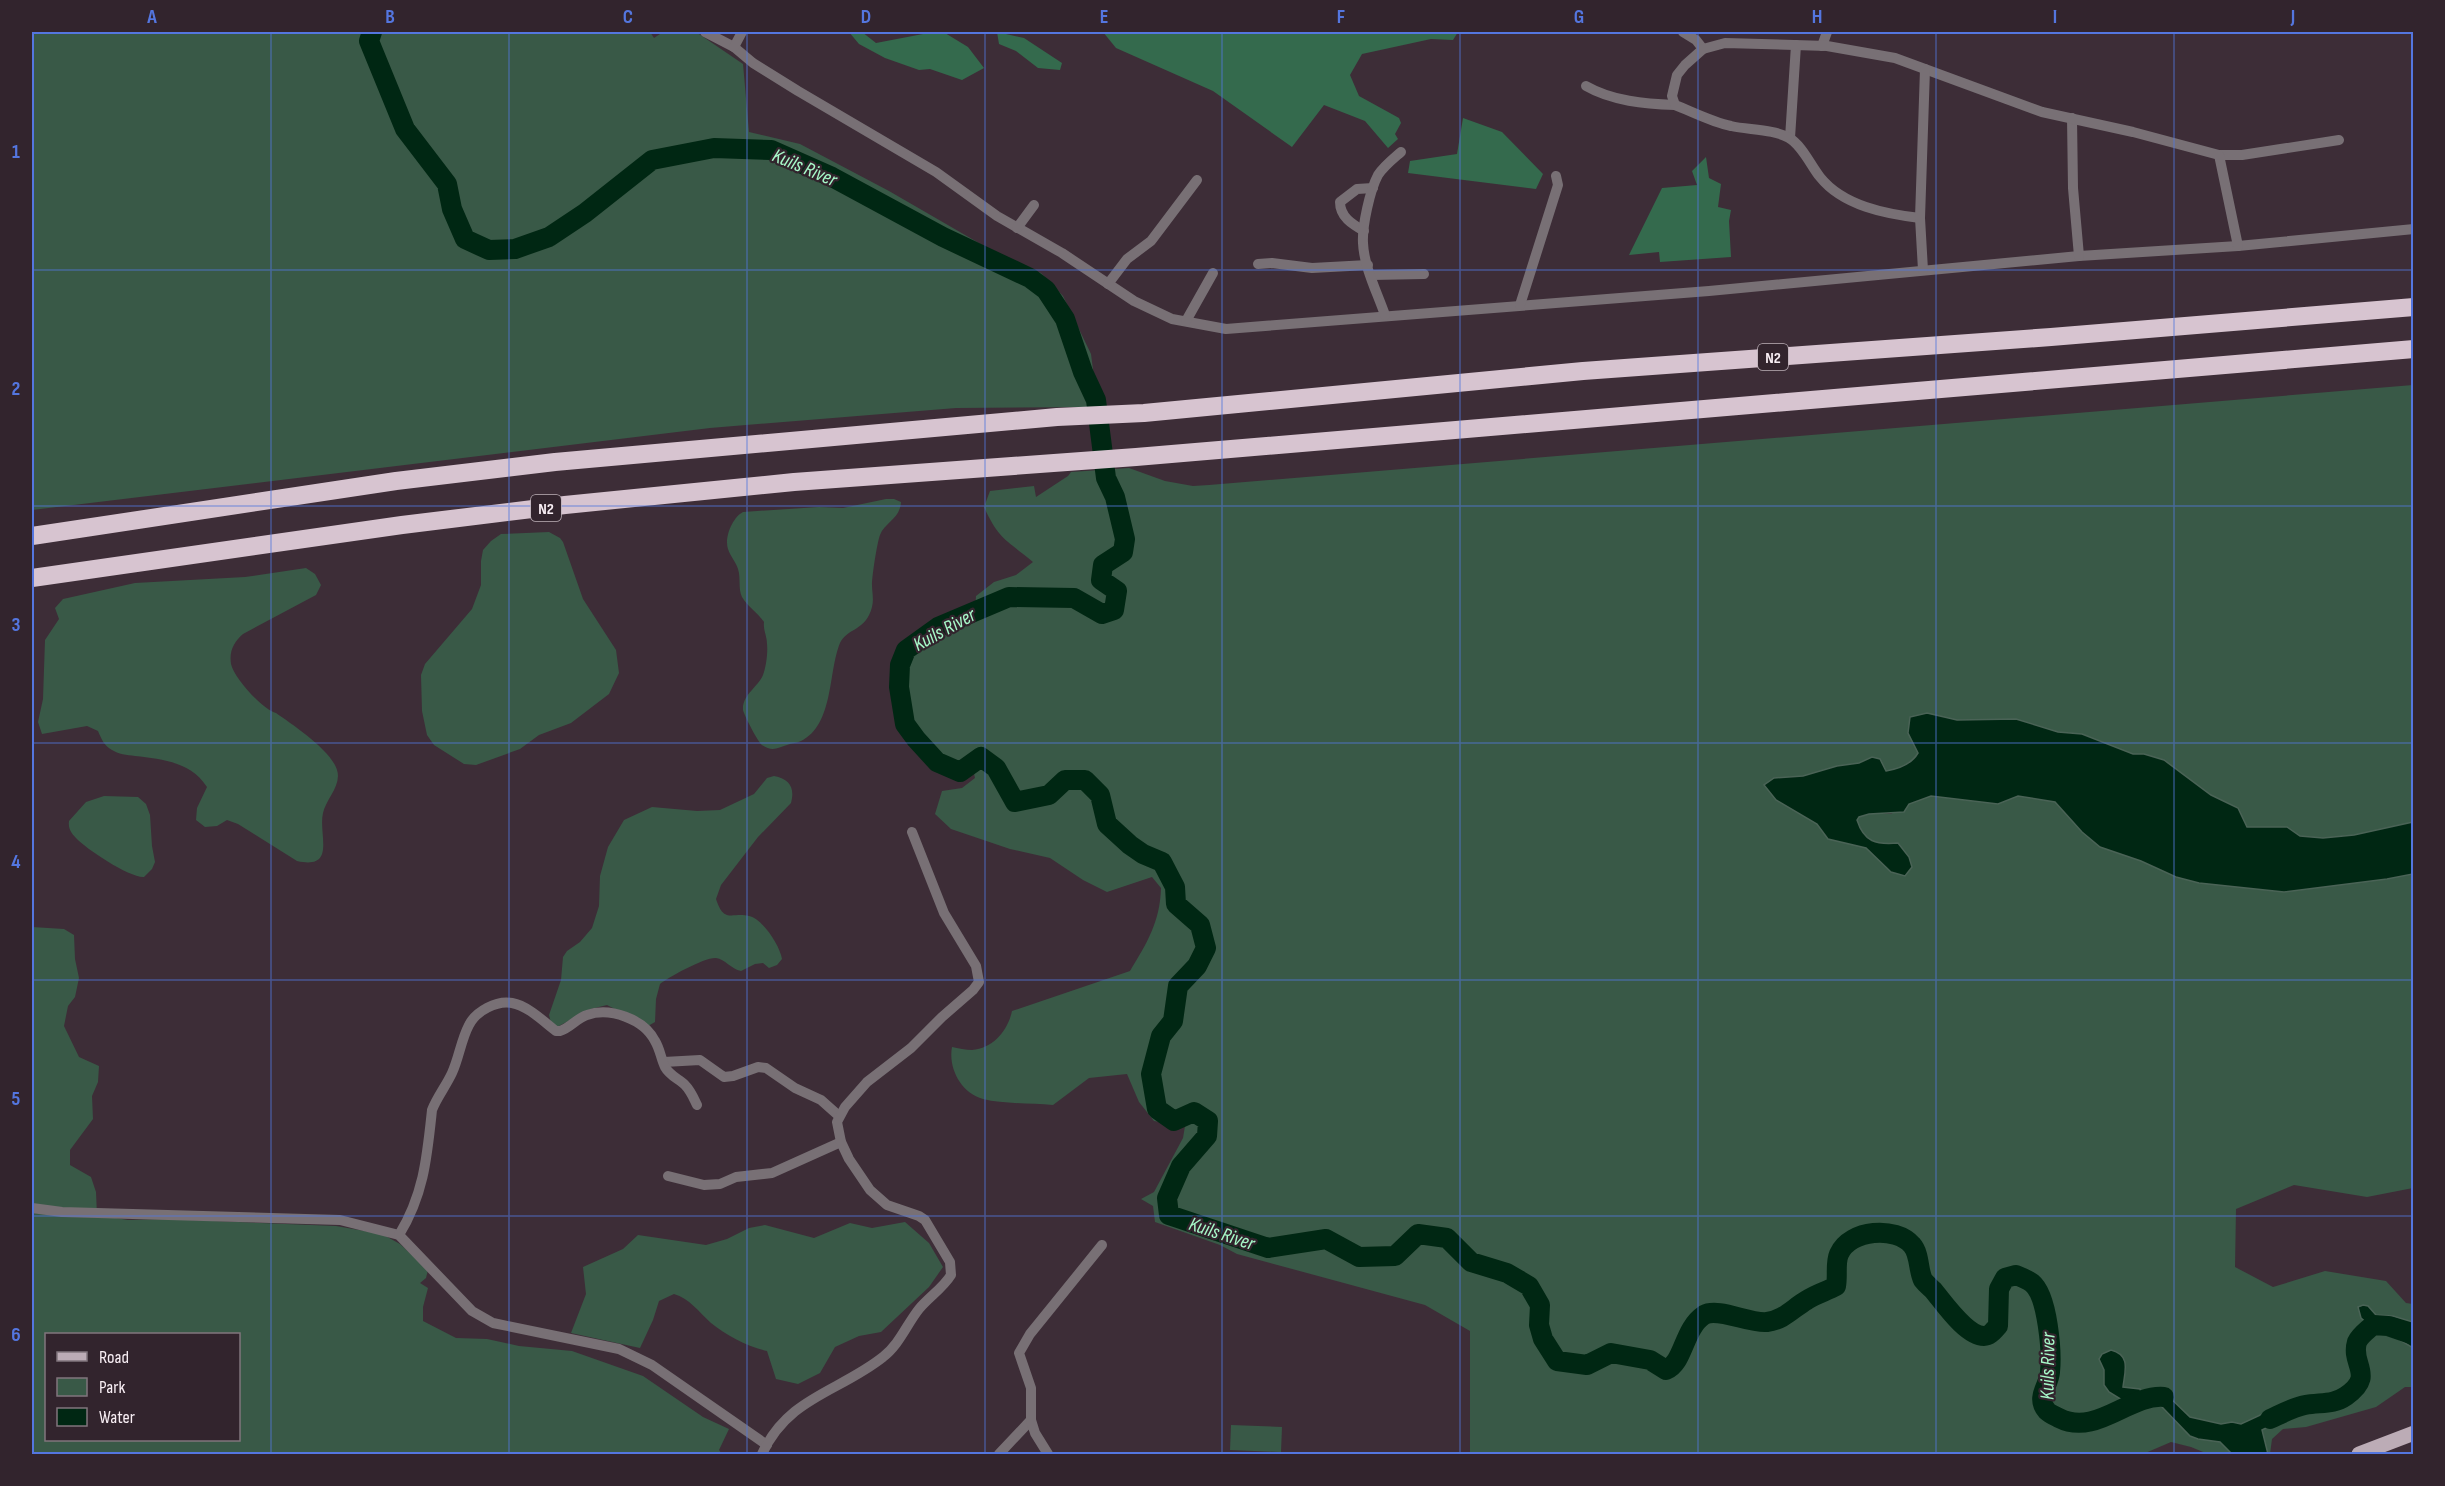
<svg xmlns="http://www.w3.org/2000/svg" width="2445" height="1486" font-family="'Sofia Sans Condensed',sans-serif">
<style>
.green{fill:#395947;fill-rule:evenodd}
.forest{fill:#346a4d}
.water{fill:#002713;stroke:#4a6356;stroke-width:1.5}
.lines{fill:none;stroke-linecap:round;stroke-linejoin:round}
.river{stroke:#002713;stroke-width:20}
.street{stroke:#787075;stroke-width:10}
.primary{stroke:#bcacb6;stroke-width:15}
.highway{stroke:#d7c4d0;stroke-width:18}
.grid{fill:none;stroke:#5476df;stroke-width:1.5;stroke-opacity:0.55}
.labels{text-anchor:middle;stroke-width:4.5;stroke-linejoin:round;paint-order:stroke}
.shield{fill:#32242d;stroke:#bdb1b8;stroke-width:1.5}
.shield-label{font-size:16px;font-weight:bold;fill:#f8eef4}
.water-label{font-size:20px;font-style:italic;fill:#a7f9c9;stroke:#32242d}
.neatline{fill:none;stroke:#5476df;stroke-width:2}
.grid-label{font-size:20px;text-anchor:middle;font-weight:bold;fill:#5476df}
</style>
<rect width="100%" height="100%" fill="#3d2d37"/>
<g class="green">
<polygon points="32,32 650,32 654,38 663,32 696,32 743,64 749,132 800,144 889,191 1010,261 1041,273 1063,296 1091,354 1095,385 1089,407 956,408 710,428 32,510"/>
<path d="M2413,385V822L2354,835L2323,838L2300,836L2287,827H2247L2242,818L2164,760L2144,755L2133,754L2082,734L2058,732L2016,719L1957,720L1927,713L1908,733L1918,753C1911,765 1898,769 1886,771L1872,757L1859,763L1837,766L1803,776L1774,778L1776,800L1818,824L1828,839L1866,848L1891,872L1909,857L1898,843C1876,845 1865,842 1857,820L1859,817L1869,814H1891L1909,804L1931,796L1998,804L2018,796L2055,802L2082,832L2176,877L2284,892L2413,874V1188L2367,1197L2294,1185L2236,1209L2235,1267L2273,1287L2325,1271L2386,1281L2406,1303L2413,1304V1387H2405L2376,1407L2306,1427L2283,1429L2272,1439L2270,1454H2208L2191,1447L2171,1442L2143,1454H1470V1331L1425,1305L1237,1254L1220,1245L1155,1222L1153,1206L1141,1199L1154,1192L1183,1138L1185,1126L1154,1121L1139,1102L1127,1074L1089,1078L1053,1105C1031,1103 1003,1104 983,1099C961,1093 948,1068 952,1047C958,1048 966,1050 972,1050C994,1048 1008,1030 1012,1011L1130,971C1147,943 1160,922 1161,888L1152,877L1107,892L1083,880L1050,858L1010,849L951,829L935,814L942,791L962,788L975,778L972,765L960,772L937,762L916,739L905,724L899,687L900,665L906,650L919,640L938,627L975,612L976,596L994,582L1016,575L1033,562C1007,540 999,540 984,507L990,491L1034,486L1036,497L1068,476L1071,472L1129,468L1165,481L1193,486L1209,485Z"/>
<path d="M886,499H894L901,502C900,519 885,522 880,535C877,543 872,576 872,585C872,592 874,599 872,607C866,631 847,628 840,643C828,672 834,725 801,741C797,743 792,743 787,745C778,748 772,752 762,745C758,742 744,715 743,710C742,695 758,687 763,675C766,667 768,653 767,644C767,636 763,630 764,622C758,613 747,606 742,597C738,589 741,578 738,569C736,562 730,556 728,549C724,537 733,517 743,512L819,507L843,508Z"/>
<polygon points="549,532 560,538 563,542 583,599 616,650 619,673 609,694 571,723 539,735 520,749 476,765 464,764 434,745 427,735 422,711 421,675 425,664 472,609 481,585 481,561 483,550 491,541 501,534"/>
<path d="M306,568L315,574L321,585L316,595L243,634C234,642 229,651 231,664C234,678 263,710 276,713C293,725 331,750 337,770C342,785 326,799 323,813C318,834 337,870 297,861L238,824L227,820L217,826L205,827L196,820L197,808L207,787C191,762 162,759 135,756C127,755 118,754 112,750C104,746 101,738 98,731L87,726L42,734L38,722L43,699L45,640L59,619L55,608L63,599L135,583L245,577Z"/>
<path d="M774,776C790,779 795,788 791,803L758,837L721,885L716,899C724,924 732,912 749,916C763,919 780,946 782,959L777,965L769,968L763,963L755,964L741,971C731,969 725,959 716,958C705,957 669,977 660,984L656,999L655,1022L648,1026L607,1005L591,1009L557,1027L551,1023L549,1015L561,980L563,957L567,951L580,942L592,928L599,906L600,876L608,847L624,820L652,807L697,811L720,810L754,794L767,778Z"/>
<path d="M104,796L138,797L146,804L150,815L152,846L155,862L152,869L144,877C130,878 86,849 76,838C71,833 68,828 69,821L86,802Z"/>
<path d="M32,927L64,929L74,935L75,959L79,978L75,997L68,1006L64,1026L79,1057L99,1066L98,1082L92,1096L93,1119L70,1150V1165L91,1177L96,1192L97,1215L128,1220L165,1219L336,1226L382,1234L400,1244L428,1270L426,1278L420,1283L428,1288L423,1307V1321L456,1338L487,1339L519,1346L572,1351L643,1376L703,1417L729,1429L719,1450L722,1454H32ZM46,1334H238V1440H46Z"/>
<path d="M905,1222L929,1243L943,1267L929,1287L881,1332L859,1336L835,1347L820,1373L798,1384L776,1379L767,1351C748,1347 726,1335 711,1323C699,1312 689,1298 674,1294L659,1301L653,1320L640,1348L571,1333L586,1294L583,1267L623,1249L638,1235L706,1245L727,1239L749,1228L765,1225L814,1238L850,1223L872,1228Z"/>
<polygon points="1231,1425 1282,1427 1281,1452 1230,1450"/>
</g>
<g class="forest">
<polygon points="849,32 862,32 876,43 923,34 945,33 968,47 984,68 962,80 930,69 919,70 885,58 859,44"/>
<polygon points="997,32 1024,38 1062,63 1060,70 1038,68 1016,51 999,44"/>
<polygon points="1103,32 1458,32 1453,40 1431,39 1362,54 1350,75 1359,96 1399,118 1401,123 1395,134 1398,139 1388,148 1365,121 1324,105 1292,147 1213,91 1116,48"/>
<polygon points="1463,118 1502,132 1543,174 1536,189 1408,173 1410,161 1457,154"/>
<polygon points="1706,157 1709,178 1721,184 1718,207 1731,210 1729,221 1731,257 1660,262 1659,252 1629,255 1662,188 1697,185 1692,171"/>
</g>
<g class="water">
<path d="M1927,713L1957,720L2016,719L2058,732L2082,734L2133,754H2144L2164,760L2211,795L2238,808L2247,827H2287L2300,836L2323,838L2354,835L2413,822V874L2387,879L2284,892L2199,883L2176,877L2141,861L2100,847L2082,832L2055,802L2018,796L1998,804L1931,796L1909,804L1904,812L1869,814L1859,817L1857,820C1864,842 1876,845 1898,843L1909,857L1912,867L1905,876L1891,872L1866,848L1828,839L1817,824L1776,800L1764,785L1774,778L1803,776L1837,766L1859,763L1872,757L1880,759L1886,771C1898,769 1911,765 1918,753L1908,733L1910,717Z"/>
<polygon points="2363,1305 2368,1306 2376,1315 2393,1316 2413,1322 2413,1348 2390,1334 2379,1333 2361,1318 2358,1307"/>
<path d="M2111,1350C2131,1355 2125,1371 2123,1387L2140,1389L2142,1396L2156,1390L2164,1392L2190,1417L2221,1424L2232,1422L2241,1424L2284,1404L2292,1406L2295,1414L2262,1430L2268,1454H2232L2220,1442L2198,1439L2190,1436L2161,1406L2122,1400L2109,1392L2104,1385V1370L2099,1359L2102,1354Z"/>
</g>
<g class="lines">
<g class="river">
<path d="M372,32L369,41L405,129L447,184L452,209L465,239L489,250L515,249L549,237L585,213L652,160L714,148L771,150L832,177L943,237L1030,278L1046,290L1065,319L1083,372L1096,400L1106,478L1115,497L1125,539L1123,552L1103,565L1101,580L1117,591L1114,610L1102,614L1074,598L1009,597L938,627L906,650L900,665L899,687L905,724L916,739L937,762L960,772L981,757L996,768L1015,802L1049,795L1065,780H1085L1100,795L1107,824L1130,845L1143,854L1162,862L1175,887L1176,904L1200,925L1206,948L1197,966L1178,986L1173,1021L1161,1036L1151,1074L1157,1109L1174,1121L1194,1112L1208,1121L1207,1136L1181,1166L1167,1198L1169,1215L1268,1248L1326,1239L1359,1257L1395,1256L1418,1234L1447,1238L1471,1262L1507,1273L1529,1286L1540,1305L1539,1325L1543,1339L1557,1361L1587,1365L1611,1353L1650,1360L1666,1370C1684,1363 1683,1329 1704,1315C1718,1307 1750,1324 1767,1322C1784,1320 1793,1308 1807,1300C1816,1294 1827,1291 1836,1286C1838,1276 1835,1263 1839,1254C1850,1229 1896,1226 1912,1245C1920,1254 1918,1270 1923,1280C1926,1284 1930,1287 1933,1290C1944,1303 1966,1336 1984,1336C1990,1336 1994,1330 1998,1326L1999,1289L2005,1278L2016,1275C2021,1277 2028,1280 2032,1283C2048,1296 2052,1353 2050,1372C2049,1386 2035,1397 2047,1411C2050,1414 2055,1416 2059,1418C2096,1437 2129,1394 2164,1397"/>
<path d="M2270,1419C2281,1414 2294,1407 2305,1405C2320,1402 2333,1405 2346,1396C2376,1375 2350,1365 2357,1342C2360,1335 2368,1330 2373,1325L2388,1326L2414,1335"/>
</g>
<g class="street">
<polyline points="705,32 734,47 753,63 798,91 936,172 997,216 1062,253 1134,301 1172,319 1226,329 1709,291 2079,256 2238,246 2414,229"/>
<polyline points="1683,32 1696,40 1703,49"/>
<polyline points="1822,46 1827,32"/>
<polyline points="734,47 742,32"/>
<path d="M1586,86C1612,101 1645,104 1675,105"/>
<polyline points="2072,118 2073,188 2079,256"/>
<polyline points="1790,138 1796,45"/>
<polyline points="2219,155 2242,155 2339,140"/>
<path d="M1920,218C1886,214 1843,206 1820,177C1811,166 1802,145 1789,138C1774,129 1748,130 1731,126C1712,122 1693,112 1675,105L1672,96L1677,75L1685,65L1703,49L1725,43L1827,46L1895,58L2042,112L2133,132L2219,155L2238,246"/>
<polyline points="1017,228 1034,205"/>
<path d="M1364,231C1352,224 1340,217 1340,202L1357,189L1373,188"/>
<polyline points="1258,264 1272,263 1312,268 1368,265"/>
<polyline points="1923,270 1920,218 1925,69"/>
<polyline points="1372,275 1424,274"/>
<polyline points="1108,284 1127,259 1151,241 1197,180"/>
<polyline points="1520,305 1558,185 1556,176"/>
<path d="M1385,315C1377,292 1364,267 1363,243C1362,226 1370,190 1378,175C1384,166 1393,159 1401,152"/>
<polyline points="1186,321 1213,273"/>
<polyline points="664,1062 700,1060 724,1077 733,1076 758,1067 766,1068 795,1088 821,1100 839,1116"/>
<polyline points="668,1176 704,1185 720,1184 736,1177 772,1173 841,1142"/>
<polyline points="32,1208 62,1212 340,1220 399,1235 472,1311 493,1323 619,1349 652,1365 767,1445"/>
<path d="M399,1235C424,1194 427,1157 432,1110C437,1097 446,1086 452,1073C459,1058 461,1040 469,1025C476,1011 497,1000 512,1003C528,1006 543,1021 556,1031H560C570,1028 577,1018 587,1015C610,1007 644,1019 655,1041C660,1049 661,1059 665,1067C670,1076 679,1079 685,1085C691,1091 694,1099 697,1105"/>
<path d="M762,1454C788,1397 839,1392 883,1357C899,1345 907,1324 919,1309C929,1297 943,1288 951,1275L950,1262L925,1220L919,1216L887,1205L870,1190L849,1159L841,1142L837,1122L845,1107L867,1082L911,1048L942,1017L973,990L979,982L976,966L944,913L912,832"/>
<polyline points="999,1454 1031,1420"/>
<polyline points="1048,1454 1035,1433 1031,1420 1031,1388 1019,1353 1030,1334 1102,1245"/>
</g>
<polyline class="primary" points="2359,1454 2414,1433"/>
<g class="highway">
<polyline points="32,536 396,481 555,462 1057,417 1144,413 1583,371 2051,337 2414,307"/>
<polyline points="32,578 402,525 565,505 794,482 1136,457 2414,349"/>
</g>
</g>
<path class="grid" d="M271,32V1454M509,32V1454M747,32V1454M985,32V1454M1222,32V1454M1460,32V1454M1698,32V1454M1936,32V1454M2174,32V1454M32,270H2414M32,506H2414M32,743H2414M32,980H2414M32,1216H2414"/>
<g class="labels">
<g class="shield">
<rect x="1758" y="344" width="30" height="26" rx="4.5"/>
<rect x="531" y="495" width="30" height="26" rx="4.5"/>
</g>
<g class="shield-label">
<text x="1773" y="363">N2</text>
<text x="546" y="514">N2</text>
</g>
<g class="water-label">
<text transform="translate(805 167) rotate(23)" y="7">Kuils River</text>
<text transform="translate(944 629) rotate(-29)" y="7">Kuils River</text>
<text transform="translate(1222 1233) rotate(18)" y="7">Kuils River</text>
<text transform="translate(2047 1366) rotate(-89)" y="7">Kuils River</text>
</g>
</g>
<rect width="2445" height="1486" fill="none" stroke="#32242d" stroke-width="66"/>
<rect x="45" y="1333" width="195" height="108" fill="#32242d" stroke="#81757d" stroke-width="1.5"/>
<rect x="57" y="1352" width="30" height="9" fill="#bcacb6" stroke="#81757d" stroke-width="1.5"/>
<text x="99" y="1363" font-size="18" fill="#f8eef4">Road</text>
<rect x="57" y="1378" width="30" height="18" fill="#395947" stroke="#81757d" stroke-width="1.5"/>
<text x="99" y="1393" font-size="18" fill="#f8eef4">Park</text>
<rect x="57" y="1408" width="30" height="18" fill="#002713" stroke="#81757d" stroke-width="1.5"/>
<text x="99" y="1423" font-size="18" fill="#f8eef4">Water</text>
<rect x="33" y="33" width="2379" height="1420" class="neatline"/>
<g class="grid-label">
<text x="152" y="23">A</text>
<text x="390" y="23">B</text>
<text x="628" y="23">C</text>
<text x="866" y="23">D</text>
<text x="1104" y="23">E</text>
<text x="1341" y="23">F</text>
<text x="1579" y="23">G</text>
<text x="1817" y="23">H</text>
<text x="2055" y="23">I</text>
<text x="2293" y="23">J</text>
<text x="16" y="158">1</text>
<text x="16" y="395">2</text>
<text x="16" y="631">3</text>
<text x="16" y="868">4</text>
<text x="16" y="1105">5</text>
<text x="16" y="1341">6</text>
</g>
</svg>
